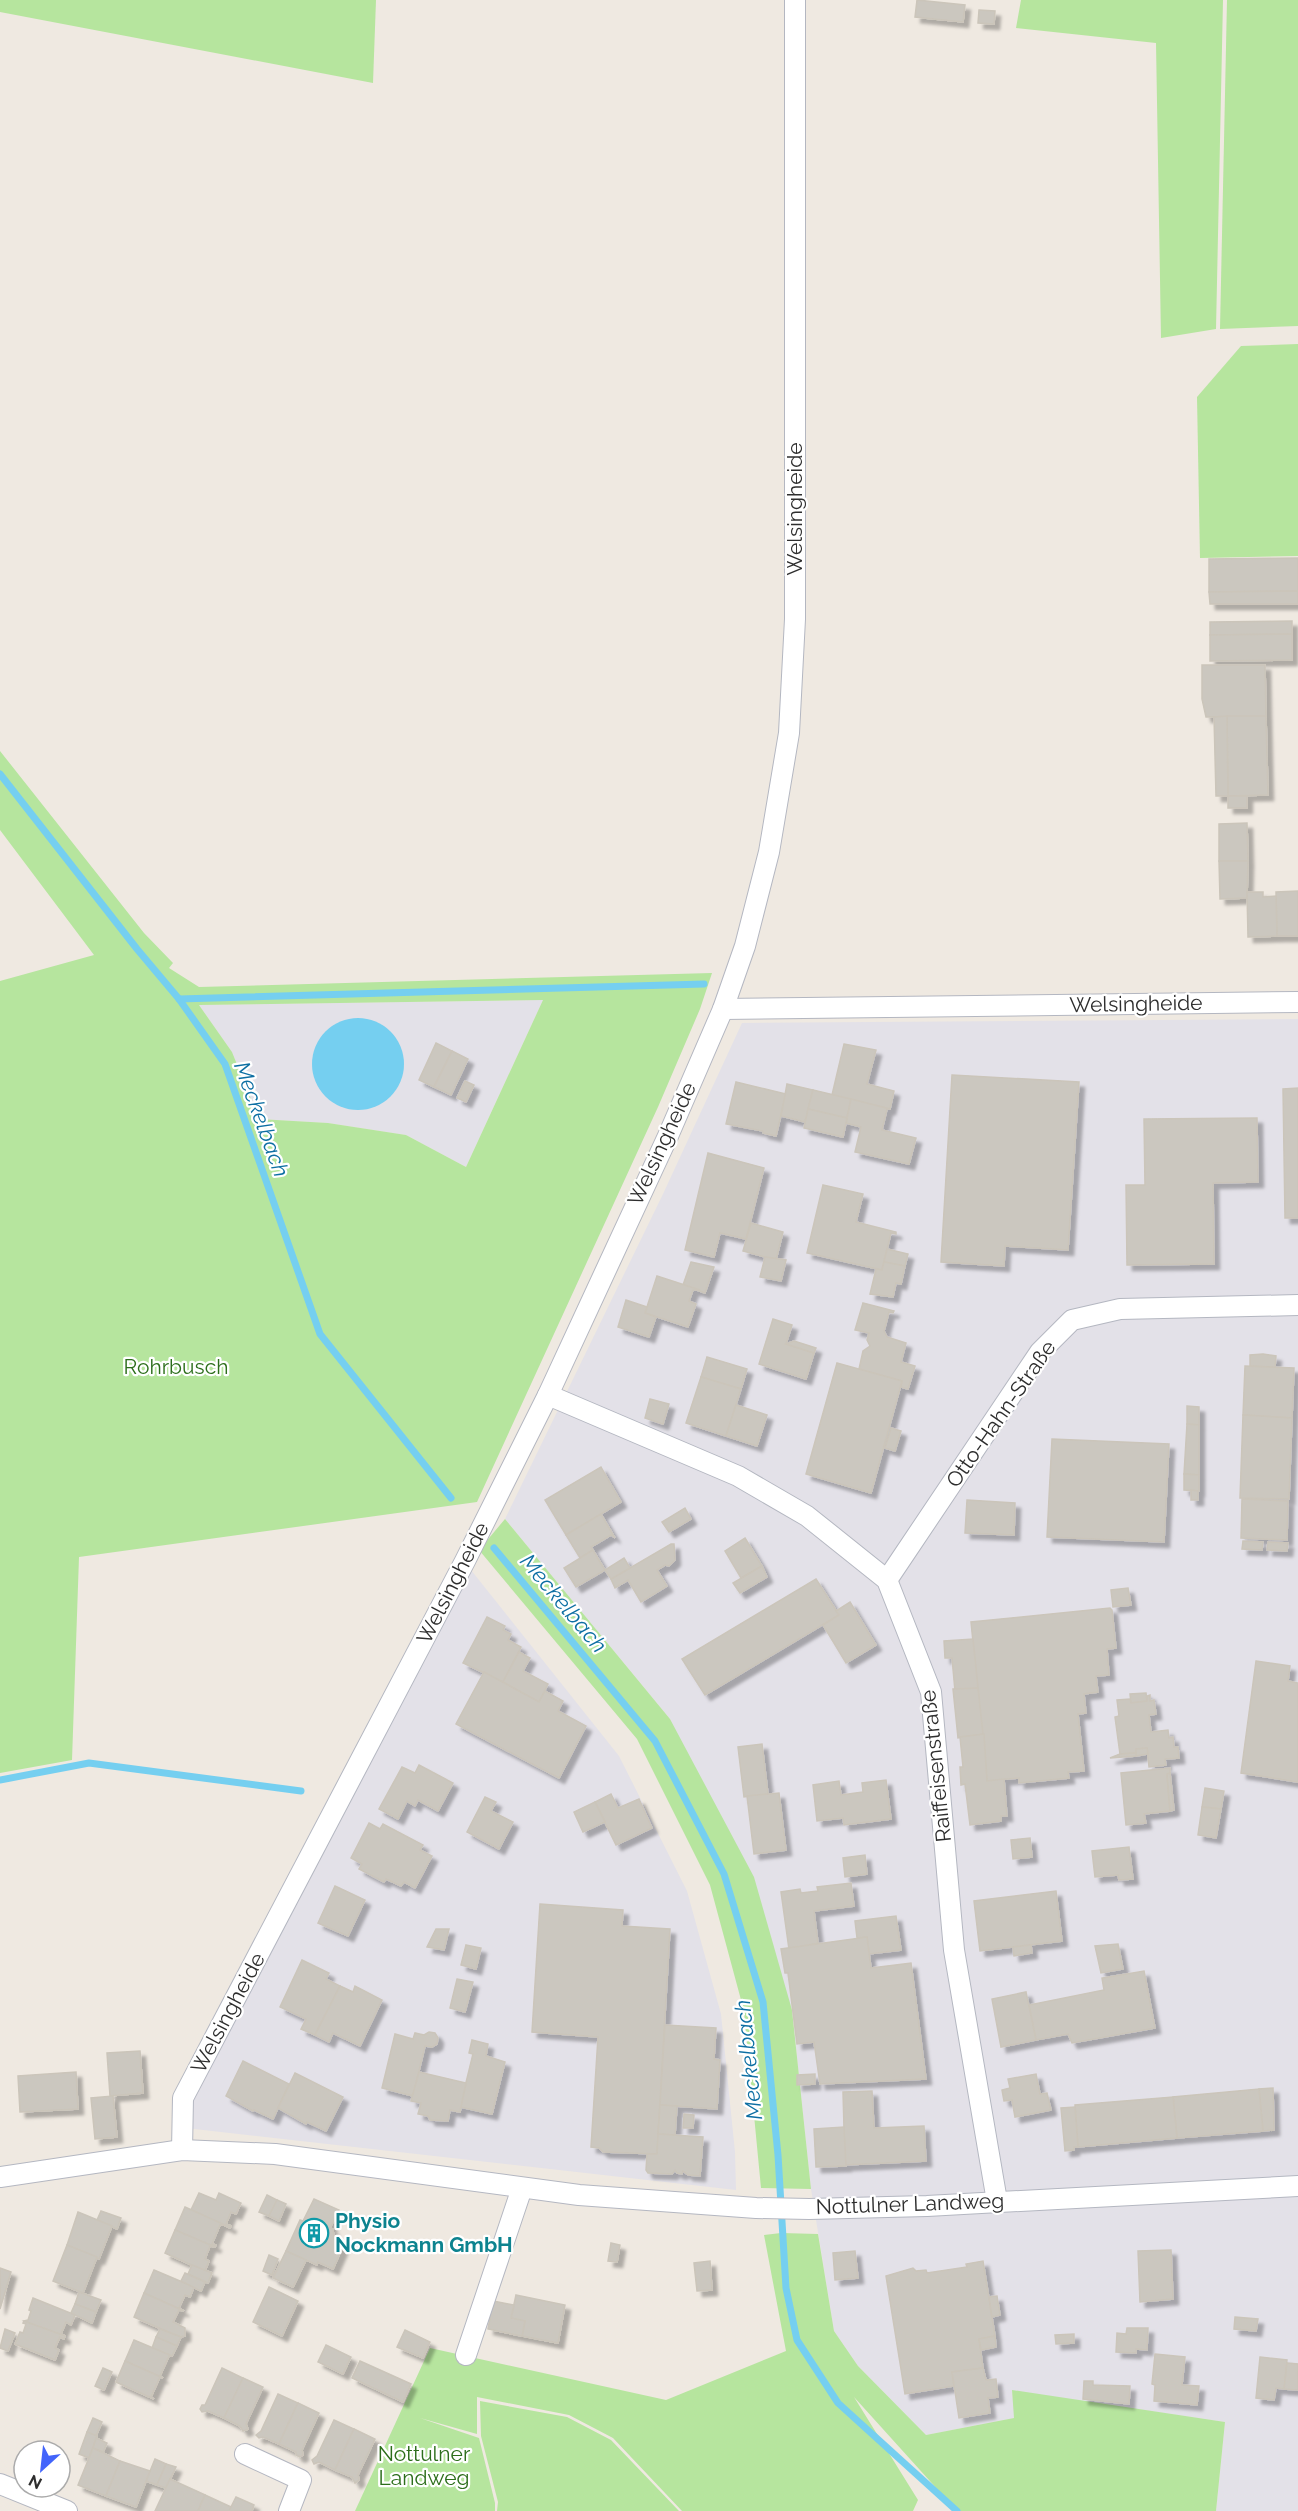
<svg xmlns="http://www.w3.org/2000/svg" width="1298" height="2511" font-family="Raleway,sans-serif">
<style>
.industrial{fill:#e3e1e8}
.green{fill:#b6e59e;fill-rule:evenodd}
.water{fill:#75cff0}
.lines{fill:none;stroke-linecap:round;stroke-linejoin:round}
.stream{stroke:#75cff0;stroke-width:7}
.building{fill:#cbc7bf;stroke:#cbc5ba;stroke-width:1.5;filter:url(#shadow)}
.minor-casing{stroke:#b4b7c1;stroke-width:22}
.minor{stroke:#fff;stroke-width:20}
.labels{text-anchor:middle;stroke-width:4.5;stroke-linejoin:round;paint-order:stroke}
.street-label{font-size:21px;fill:#2e2e2e;stroke:#fff}
.park-label{font-size:21px;fill:#2c6e1b;stroke:#fff}
.culture-label{font-size:21px;font-weight:bold;fill:#0d838f;stroke:#fff;text-anchor:start}
.water-label{font-size:22px;font-style:italic;fill:#0d6fa3;stroke:#fff}
</style>
<defs>
<filter id="shadow"><feDropShadow dx="5.5" dy="5.5" stdDeviation="1.5" flood-color="#0004"/></filter>
</defs>
<rect width="100%" height="100%" fill="#efe9e1"/>
<g class="industrial">
<polygon points="543,1000 466,1167 406,1135 328,1123 259,1119 232,1052 199,1005"/>
<polygon points="1298,1019 1298,2511 1216,2511 1225,2422 1012,2391 1015,2418 926,2435 858,2366 834,2331 811,2189 792,2010 670,1719 505,1519 663,1194 742,1023"/>
<polygon points="471,1570 619,1756 687,1891 721,2014 735,2152 736,2190 177,2127"/>
</g>
<g class="green">
<polygon points="0,0 376,0 373,83 0,12"/>
<polygon points="1021,0 1223,0 1216,329 1161,338 1156,43 1016,28"/>
<polygon points="1227,0 1298,0 1298,326 1220,329"/>
<polygon points="1298,344 1298,556 1200,558 1197,397 1241,346"/>
<path d="M0,751L144,933L173,963L169,968L199,987L712,973L700,1009L658,1107L477,1502L79,1557L72,1760L0,1773V981L94,955L0,830ZM543,1000L466,1167L406,1135L328,1123L259,1119L232,1052L199,1005Z"/>
<polygon points="505,1519 670,1719 754,1877 792,2010 811,2189 761,2188 744,2011 710,1885 637,1739 479,1550"/>
<polygon points="781,2233 818,2234 834,2331 858,2366 926,2435 1014,2418 1012,2390 1225,2422 1216,2511 957,2511 854,2397 918,2500 913,2511 682,2511 613,2438 569,2415 477,2397 477,2434 420,2418 479,2438 495,2503 495,2511 355,2511 430,2348 666,2400 786,2351 764,2235"/>
<polygon points="480,2401 567,2417 611,2440 679,2511 497,2511 498,2502 481,2436"/>
</g>
<circle class="water" cx="358" cy="1064" r="46"/>
<g class="lines">
<g class="stream">
<polyline points="0,774 137,949 179,999 225,1064 320,1334 451,1498"/>
<polyline points="179,999 704,984"/>
<polyline points="494,1548 655,1741 724,1874 763,2002 778,2155 786,2288 797,2340 838,2403 957,2511"/>
<polyline points="0,1780 89,1763 301,1791"/>
</g>
</g>
<g class="building">
<polygon points="917,0 965,5 963,22 915,17"/>
<polygon points="979,10 995,11 994,24 978,23"/>
<polygon points="1298,558 1298,591 1209,592 1209,559"/>
<polygon points="1298,591 1298,604 1210,604 1209,592"/>
<polygon points="1292,621 1292,634 1210,635 1210,622"/>
<polygon points="1292,634 1292,660 1210,661 1210,635"/>
<polygon points="1202,665 1265,665 1266,716 1206,717 1202,699"/>
<polygon points="1227,716 1266,716 1268,795 1228,796"/>
<polygon points="1227,716 1228,796 1216,796 1214,717"/>
<rect x="1228" y="796" width="19" height="12"/>
<polygon points="1247,823 1248,861 1219,861 1219,824"/>
<polygon points="1219,861 1248,861 1247,898 1220,899"/>
<polygon points="1298,891 1298,936 1277,936 1276,892"/>
<polygon points="1247,892 1263,892 1263,897 1276,896 1277,936 1248,937"/>
<polygon points="436,1043 452,1051 434,1087 419,1080"/>
<polygon points="844,1044 876,1050 867,1084 894,1091 890,1109 832,1095"/>
<polygon points="452,1051 468,1059 451,1095 434,1087"/>
<polygon points="952,1075 1079,1082 1068,1250 1005,1246 1004,1266 941,1262"/>
<polygon points="465,1081 474,1085 466,1102 457,1098"/>
<polygon points="736,1082 786,1094 776,1136 763,1133 763,1131 726,1124"/>
<polygon points="787,1084 813,1090 805,1122 781,1116"/>
<polygon points="1298,1088 1298,1218 1285,1218 1283,1089"/>
<polygon points="813,1090 851,1099 847,1118 808,1109"/>
<polygon points="851,1099 890,1109 887,1109 882,1130 916,1138 909,1164 855,1152 861,1127 846,1123"/>
<polygon points="808,1109 847,1118 843,1137 804,1128"/>
<polygon points="1257,1118 1258,1182 1213,1183 1214,1264 1127,1265 1126,1185 1145,1185 1144,1119"/>
<polygon points="708,1153 764,1168 746,1239 720,1233 714,1257 685,1250"/>
<polygon points="823,1185 863,1194 856,1222 896,1232 896,1234 891,1233 882,1270 807,1253"/>
<polygon points="751,1223 783,1232 776,1260 743,1251"/>
<polygon points="887,1249 908,1254 905,1266 884,1262"/>
<polygon points="765,1257 786,1260 781,1281 760,1277"/>
<polygon points="691,1262 714,1267 705,1293 683,1285"/>
<polygon points="884,1262 905,1266 901,1284 896,1283 893,1297 870,1294 876,1269 882,1270"/>
<polygon points="657,1276 700,1290 693,1290 689,1301 696,1304 688,1327 645,1313"/>
<polygon points="626,1300 647,1307 645,1313 656,1317 649,1337 618,1327"/>
<polygon points="863,1303 894,1311 893,1313 889,1312 884,1331 887,1337 906,1343 901,1362 915,1366 908,1389 901,1387 902,1381 859,1369 863,1351 870,1346 867,1340 869,1333 855,1330"/>
<polygon points="773,1319 792,1325 786,1344 814,1353 806,1379 759,1364"/>
<polygon points="794,1341 816,1348 814,1353 786,1344"/>
<polygon points="1263,1354 1276,1356 1275,1367 1250,1366 1250,1355"/>
<polygon points="707,1357 747,1369 741,1389 701,1377"/>
<polygon points="837,1363 902,1381 871,1493 806,1474"/>
<polygon points="1245,1366 1294,1368 1292,1418 1243,1415"/>
<polygon points="701,1377 741,1389 726,1436 686,1423"/>
<polygon points="650,1399 669,1404 663,1424 645,1418"/>
<polygon points="736,1405 767,1415 757,1446 726,1436"/>
<polygon points="1187,1406 1199,1407 1199,1425 1187,1424"/>
<polygon points="1243,1415 1292,1418 1289,1499 1240,1498"/>
<polygon points="1187,1424 1199,1425 1199,1475 1184,1474"/>
<polygon points="891,1428 901,1431 895,1451 885,1448"/>
<polygon points="1052,1439 1169,1444 1164,1542 1047,1537"/>
<polygon points="601,1467 621,1502 566,1535 545,1500"/>
<polygon points="1184,1474 1199,1475 1199,1491 1184,1490"/>
<polygon points="1191,1490 1198,1491 1198,1500 1191,1500"/>
<polygon points="1242,1499 1288,1501 1287,1540 1241,1538"/>
<polygon points="967,1500 1015,1503 1014,1535 965,1533"/>
<polygon points="685,1508 691,1519 669,1532 662,1522"/>
<polygon points="601,1514 615,1538 611,1535 591,1547 593,1550 580,1558 566,1535"/>
<polygon points="745,1538 762,1566 741,1578 725,1551"/>
<polygon points="1243,1541 1263,1542 1262,1550 1242,1549"/>
<polygon points="1268,1542 1288,1543 1287,1551 1267,1550"/>
<polygon points="671,1544 674,1544 675,1560 669,1566 665,1565 657,1570 667,1586 641,1602 628,1580 615,1588 611,1579"/>
<polygon points="593,1550 605,1570 576,1587 564,1568"/>
<polygon points="624,1558 630,1568 611,1579 605,1570"/>
<polygon points="762,1566 767,1577 740,1593 733,1583"/>
<polygon points="816,1579 839,1615 705,1695 682,1659"/>
<polygon points="1128,1588 1131,1605 1113,1607 1111,1590"/>
<polygon points="850,1602 876,1645 846,1663 823,1625 839,1615 836,1611"/>
<polygon points="1110,1608 1112,1610 1116,1648 1107,1649 1109,1675 1096,1676 1098,1692 1084,1694 1086,1713 1078,1714 1084,1771 1068,1772 1069,1778 1019,1783 1019,1778 987,1781 971,1622"/>
<polygon points="487,1617 505,1626 503,1630 511,1634 508,1640 521,1647 503,1682 463,1663"/>
<polygon points="973,1639 978,1688 955,1691 952,1658 945,1658 944,1641"/>
<polygon points="519,1652 530,1658 523,1671 548,1684 539,1702 503,1682"/>
<polygon points="1256,1661 1290,1666 1288,1681 1298,1683 1298,1782 1241,1773"/>
<polygon points="484,1672 539,1702 545,1691 563,1701 558,1711 586,1726 559,1778 456,1724"/>
<polygon points="978,1688 983,1734 958,1738 953,1689"/>
<polygon points="1146,1693 1147,1701 1131,1703 1130,1694"/>
<polygon points="1150,1695 1150,1701 1154,1700 1156,1714 1149,1715 1151,1732 1168,1730 1169,1738 1173,1737 1174,1747 1178,1747 1179,1758 1165,1759 1166,1765 1149,1767 1147,1748 1136,1749 1136,1753 1120,1754 1115,1717 1119,1716 1117,1700 1130,1699 1131,1703 1147,1701 1147,1696"/>
<polygon points="984,1734 987,1781 1004,1779 1007,1816 1001,1816 1001,1821 970,1825 965,1784 961,1785 960,1767 963,1767 960,1737"/>
<polygon points="762,1744 768,1794 744,1797 738,1747"/>
<polygon points="1147,1748 1148,1754 1136,1756 1136,1749"/>
<polygon points="1136,1753 1136,1756 1110,1758 1120,1754"/>
<polygon points="419,1765 453,1783 438,1811 418,1800 415,1806 407,1801 398,1819 379,1809 402,1767 415,1773"/>
<polygon points="1170,1768 1170,1773 1167,1774 1170,1811 1144,1814 1146,1823 1126,1825 1121,1773"/>
<polygon points="1170,1773 1174,1810 1170,1811 1167,1774"/>
<polygon points="886,1780 891,1819 844,1825 843,1818 817,1821 813,1785 839,1781 841,1795 863,1792 862,1783"/>
<polygon points="1205,1788 1224,1791 1221,1809 1202,1807"/>
<polygon points="779,1793 786,1850 754,1854 747,1796"/>
<polygon points="611,1794 618,1808 639,1799 652,1828 616,1845 595,1802"/>
<polygon points="485,1797 496,1802 491,1811 513,1822 499,1849 467,1832"/>
<polygon points="595,1802 605,1822 583,1832 574,1812"/>
<polygon points="1202,1807 1221,1809 1216,1838 1198,1835"/>
<polygon points="369,1823 380,1829 383,1824 423,1845 420,1850 432,1856 415,1888 404,1882 401,1886 386,1879 384,1882 359,1869 362,1864 351,1858"/>
<polygon points="1030,1838 1032,1857 1013,1859 1011,1840"/>
<polygon points="1129,1847 1133,1879 1119,1880 1118,1875 1095,1877 1092,1851"/>
<polygon points="865,1855 867,1874 845,1877 843,1858"/>
<polygon points="851,1883 854,1906 814,1911 818,1943 789,1949 781,1892 800,1889 801,1893 818,1891 817,1887"/>
<polygon points="335,1886 365,1900 348,1936 318,1923"/>
<polygon points="1056,1891 1062,1941 980,1951 974,1901"/>
<polygon points="540,1904 623,1910 622,1926 670,1929 657,2154 603,2152 599,2148 591,2147 598,2037 532,2032"/>
<polygon points="896,1916 901,1950 869,1954 867,1937 857,1938 855,1921"/>
<polygon points="436,1929 449,1929 444,1950 427,1947"/>
<polygon points="867,1937 871,1968 911,1963 926,2079 820,2084 814,2042 797,2044 788,1973 785,1973 781,1949"/>
<polygon points="1118,1944 1123,1969 1101,1973 1095,1946"/>
<polygon points="466,1945 481,1948 476,1969 461,1965"/>
<polygon points="1031,1945 1032,1953 1014,1956 1013,1947"/>
<polygon points="302,1960 329,1973 326,1979 340,1986 315,2035 301,2029 306,2019 280,2007"/>
<polygon points="1144,1971 1155,2028 1072,2043 1068,2034 1036,2040 1029,2005 1104,1990 1102,1978"/>
<polygon points="457,1979 473,1982 465,2012 450,2008"/>
<polygon points="340,1986 353,1992 355,1986 382,2000 360,2046 333,2033 329,2042 315,2035"/>
<polygon points="1026,1992 1036,2040 1001,2047 992,1999"/>
<polygon points="665,2025 716,2028 714,2059 720,2060 717,2109 660,2105"/>
<polygon points="429,2032 435,2033 438,2038 437,2044 432,2047 425,2046 413,2096 382,2088 395,2034 413,2039 415,2033 424,2035"/>
<polygon points="472,2040 488,2044 486,2056 505,2062 492,2114 460,2107 473,2054 469,2053"/>
<polygon points="140,2051 143,2093 110,2096 107,2053"/>
<polygon points="243,2061 289,2084 273,2119 254,2110 253,2111 226,2096"/>
<polygon points="76,2072 78,2109 20,2112 18,2076"/>
<polygon points="419,2072 466,2083 460,2112 450,2110 448,2121 430,2120 428,2116 418,2114 421,2103 411,2101"/>
<polygon points="295,2073 343,2097 326,2131 307,2122 306,2124 278,2108"/>
<polygon points="815,2074 815,2084 797,2085 797,2075"/>
<polygon points="1036,2074 1040,2094 1047,2093 1051,2110 1015,2117 1012,2100 1004,2101 1002,2090 1010,2088 1008,2079"/>
<polygon points="1273,2088 1274,2130 1263,2131 1259,2089"/>
<polygon points="1259,2089 1263,2131 1177,2138 1173,2097"/>
<polygon points="872,2091 874,2128 924,2126 926,2161 845,2165 843,2092"/>
<polygon points="113,2096 117,2137 95,2139 91,2098"/>
<polygon points="1173,2097 1177,2138 1078,2147 1075,2105"/>
<polygon points="660,2105 677,2106 675,2135 658,2134"/>
<polygon points="1075,2107 1078,2147 1074,2147 1074,2150 1065,2151 1061,2108"/>
<polygon points="684,2114 694,2115 693,2128 683,2128"/>
<polygon points="844,2127 846,2166 816,2167 814,2129"/>
<polygon points="658,2134 703,2137 700,2176 688,2175 683,2171 682,2174 677,2173 675,2170 672,2174 648,2173 646,2170 647,2154 657,2154"/>
<polygon points="199,2193 216,2200 219,2193 241,2203 236,2214 231,2212 226,2224 231,2226 230,2228 191,2210"/>
<polygon points="267,2195 277,2200 269,2216 259,2212"/>
<polygon points="314,2199 339,2210 330,2228 333,2229 334,2239 344,2244 333,2269 318,2262 317,2265 286,2251 300,2220 303,2221"/>
<polygon points="277,2200 286,2204 279,2221 269,2216"/>
<polygon points="185,2207 225,2225 220,2225 212,2244 216,2245 215,2247 175,2230"/>
<polygon points="101,2211 121,2218 117,2229 97,2220"/>
<polygon points="78,2212 112,2226 99,2259 67,2245"/>
<polygon points="175,2230 215,2247 210,2246 205,2259 209,2261 205,2271 165,2253"/>
<polygon points="611,2243 620,2245 617,2262 608,2261"/>
<polygon points="67,2245 97,2257 83,2293 53,2281"/>
<polygon points="1171,2250 1173,2299 1140,2302 1138,2251"/>
<polygon points="286,2251 306,2260 293,2287 273,2278"/>
<polygon points="855,2251 858,2278 835,2280 833,2253"/>
<polygon points="269,2255 278,2259 272,2275 263,2271"/>
<polygon points="710,2261 712,2290 697,2291 694,2263"/>
<polygon points="983,2261 995,2336 979,2339 983,2368 952,2372 954,2386 905,2394 886,2276 913,2268 916,2271 926,2270 927,2273 967,2267 966,2264"/>
<polygon points="192,2265 212,2273 208,2283 188,2274"/>
<polygon points="0,2268 11,2272 0,2309"/>
<polygon points="154,2270 194,2287 190,2297 185,2295 179,2308 184,2311 144,2293"/>
<polygon points="185,2273 205,2282 201,2291 181,2281"/>
<polygon points="269,2287 298,2301 282,2336 253,2322"/>
<polygon points="79,2292 101,2300 96,2312 75,2304"/>
<polygon points="144,2293 184,2311 179,2310 173,2322 185,2328 185,2336 181,2337 173,2334 134,2317"/>
<polygon points="516,2295 565,2305 558,2343 522,2336 525,2321 511,2318"/>
<polygon points="997,2296 1000,2315 992,2317 989,2297"/>
<polygon points="33,2298 75,2315 71,2325 66,2322 61,2334 65,2336 24,2321 28,2320 31,2311 29,2310"/>
<polygon points="493,2301 514,2305 511,2318 525,2321 522,2336 488,2329"/>
<polygon points="75,2304 96,2312 92,2323 71,2313"/>
<polygon points="1235,2317 1258,2319 1256,2331 1234,2329"/>
<polygon points="24,2321 65,2336 64,2339 60,2337 55,2348 59,2350 55,2360 15,2344 20,2332 23,2333 26,2324 23,2323"/>
<polygon points="1127,2328 1148,2328 1147,2350 1136,2349 1136,2353 1116,2352 1117,2333 1126,2334"/>
<polygon points="5,2329 15,2333 8,2351 0,2348"/>
<polygon points="160,2329 181,2337 177,2346 156,2337"/>
<polygon points="405,2330 430,2342 423,2358 397,2347"/>
<polygon points="1074,2334 1074,2343 1056,2344 1055,2335"/>
<polygon points="995,2336 996,2347 981,2350 979,2339"/>
<polygon points="156,2337 177,2346 172,2356 152,2348"/>
<polygon points="134,2340 172,2356 169,2356 160,2376 163,2378 125,2361"/>
<polygon points="326,2345 351,2357 343,2374 318,2362"/>
<polygon points="1155,2354 1185,2357 1182,2385 1199,2386 1197,2405 1154,2401 1155,2385 1152,2384"/>
<polygon points="1260,2357 1287,2360 1284,2389 1276,2388 1274,2400 1256,2398"/>
<polygon points="125,2361 163,2378 160,2377 151,2397 154,2399 116,2382"/>
<polygon points="360,2361 411,2384 403,2402 352,2378"/>
<polygon points="1287,2363 1298,2364 1298,2390 1284,2389"/>
<polygon points="103,2368 112,2372 104,2390 95,2386"/>
<polygon points="222,2368 243,2378 224,2418 208,2411 202,2412 200,2409 202,2405 205,2405"/>
<polygon points="983,2368 986,2380 996,2379 998,2397 988,2398 990,2413 959,2418 952,2372"/>
<polygon points="243,2378 263,2387 246,2424 248,2429 243,2431 240,2426 224,2418"/>
<polygon points="1084,2381 1093,2381 1093,2385 1130,2386 1129,2404 1083,2399"/>
<polygon points="278,2394 298,2403 279,2444 263,2437 259,2438 256,2435 261,2431"/>
<polygon points="298,2403 319,2413 302,2450 303,2455 300,2457 296,2455 296,2452 279,2444"/>
<polygon points="93,2418 102,2422 96,2436 87,2432"/>
<polygon points="334,2420 354,2429 335,2470 319,2462 314,2464 312,2460 317,2456"/>
<polygon points="354,2429 375,2439 358,2475 359,2480 355,2483 352,2477 335,2470"/>
<polygon points="87,2432 97,2436 89,2458 79,2454"/>
<polygon points="96,2438 107,2443 103,2452 93,2448"/>
<polygon points="93,2448 120,2461 106,2496 78,2485"/>
<polygon points="155,2459 166,2464 157,2485 146,2481"/>
<polygon points="120,2461 150,2471 136,2507 106,2496"/>
<polygon points="166,2464 176,2467 166,2488 157,2485"/>
<polygon points="170,2479 205,2495 198,2511 155,2511"/>
<polygon points="205,2495 231,2507 230,2511 198,2511"/>
<polygon points="236,2497 254,2505 252,2511 229,2511"/>
</g>
<g class="lines">
<g class="minor-casing">
<g id="minor">
<polyline points="723,1009 1298,1002"/>
<polyline points="548,1395 738,1476 807,1516 887,1580 931,1692 954,1950 997,2201"/>
<polyline points="887,1580 1040,1352 1072,1320 1120,1309 1298,1305"/>
<polyline points="182,2150 183,2098 465,1561 548,1395 668,1136 723,1009 745,946 769,852 789,733 795,619 795,0"/>
<polyline points="0,2177 182,2150 275,2154 579,2195 756,2208 809,2209 927,2206 1298,2186"/>
<polyline points="466,2355 522,2188"/>
<polyline points="245,2454 301,2480 289,2511"/>
<polyline points="0,2484 67,2511"/>
</g>
</g>
<use href="#minor" class="minor"/>
</g>
<defs>
<g id="building-ring" transform="scale(1.5)"><circle r="9.5" fill="#fff" stroke="#0f9aa8" stroke-width="1.5"/><path d="M-4-6H4V6H1V3H-1V6H-4ZM-2.5-4.3h1.7v1.8h-1.7ZM.8-4.3h1.7v1.8H.8ZM-2.5-1h1.7V.8h-1.7ZM.8-1h1.7V.8H.8Z" fill="#0f9aa8"/></g>
</defs>
<g fill-rule="evenodd">
<use href="#building-ring" x="314" y="2233"/>
</g>
<g class="labels">
<g class="street-label">
<text transform="translate(795 509) rotate(-90)" y="7">Welsingheide</text>
<text transform="translate(1136 1004) rotate(-1)" y="7">Welsingheide</text>
<text transform="translate(662 1144) rotate(-65)" y="7">Welsingheide</text>
<text transform="translate(1001 1414) rotate(-55)" y="7">Otto-Hahn-Straße</text>
<text transform="translate(453 1583) rotate(-63)" y="7">Welsingheide</text>
<text transform="translate(936 1766) rotate(-96)" y="7">Raiffeisenstraße</text>
<text transform="translate(228 2013) rotate(-62)" y="7">Welsingheide</text>
<text transform="translate(910 2204) rotate(-2)" y="7">Nottulner Landweg</text>
</g>
<g class="park-label">
<text x="176" y="1374">Rohrbusch</text>
<text x="424" y="2461">Nottulner<tspan x="424" dy="24">Landweg</tspan></text>
</g>
<g class="culture-label">
<text x="335" y="2228">Physio<tspan x="335" dy="24">Nockmann GmbH</tspan></text>
</g>
<g class="water-label">
<text transform="translate(262 1119) rotate(70)" y="8">Meckelbach</text>
<text transform="translate(564 1603) rotate(50)" y="8">Meckelbach</text>
<text transform="translate(748 2060) rotate(-96)" y="8">Meckelbach</text>
</g>
</g>
<g transform="translate(42 2469) rotate(207)"><circle r="28" fill="#ffffff" stroke="#ababab" stroke-width="1.5"/>
<path d="M0-4.5L10 22L0 15L-10 22Z" fill="#4264fb"/>
<text y="-9" font-size="16" font-weight="bold" text-anchor="middle" fill="#2e2e2e">N</text>
</g>
</svg>
